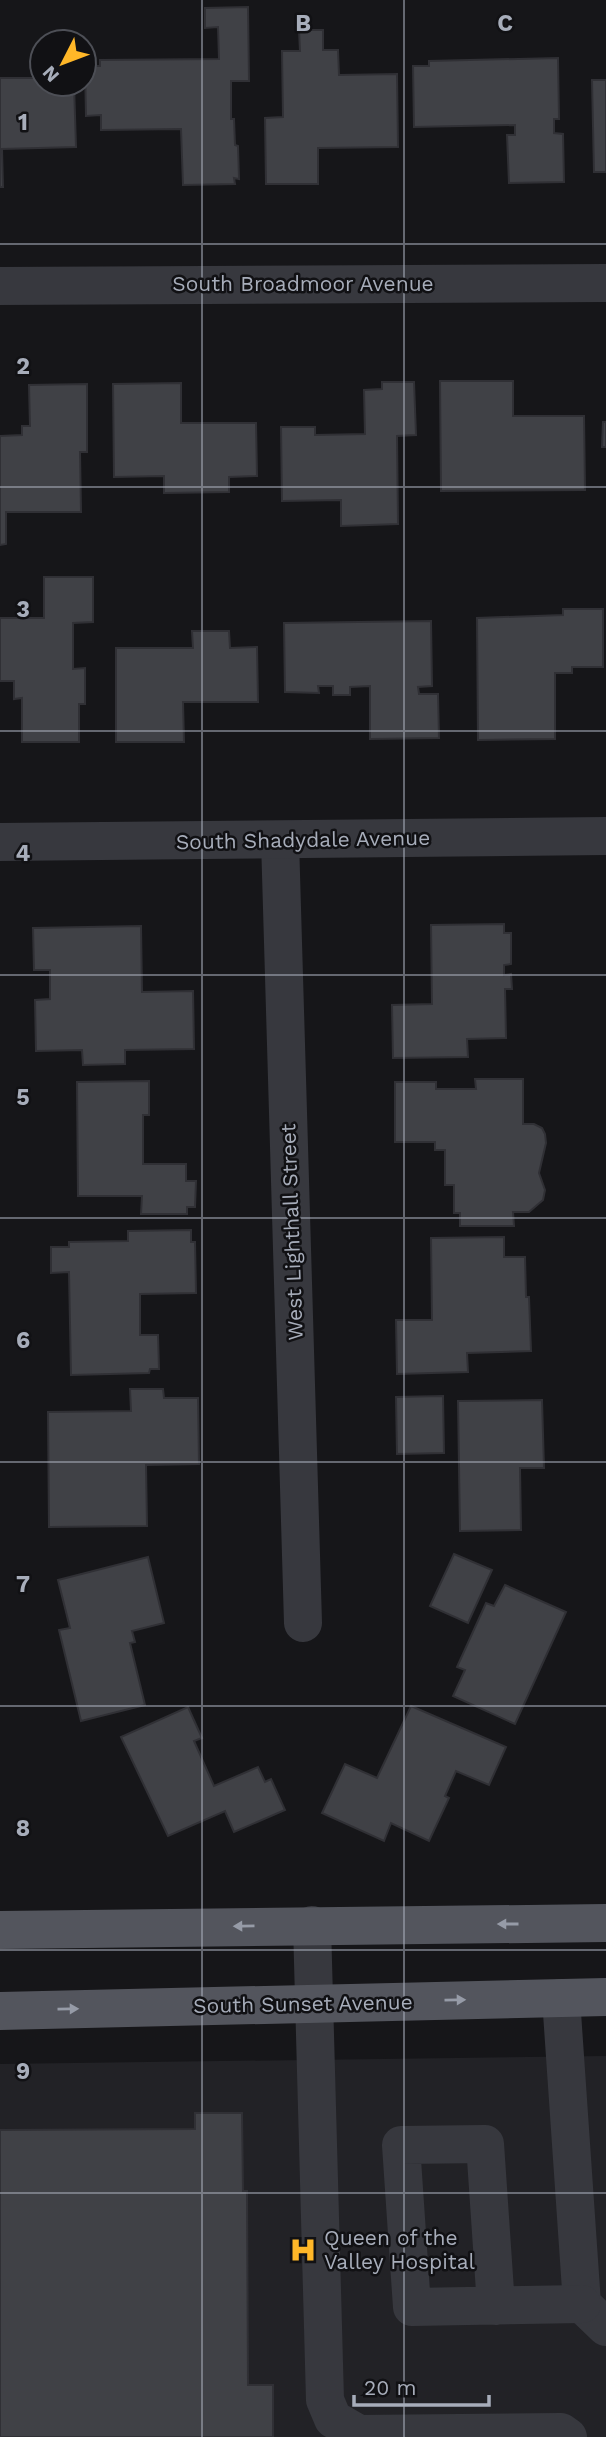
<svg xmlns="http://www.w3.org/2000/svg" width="606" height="2437" font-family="'Work Sans',sans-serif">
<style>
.built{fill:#222226}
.building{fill:#404146;stroke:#303035;stroke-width:2}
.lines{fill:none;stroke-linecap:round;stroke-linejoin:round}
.minor{stroke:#37383e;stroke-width:38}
.major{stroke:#53555d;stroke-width:38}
.oneway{fill:#969ba7}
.grid{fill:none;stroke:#a7adba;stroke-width:2;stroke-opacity:0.55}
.labels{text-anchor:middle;stroke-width:5;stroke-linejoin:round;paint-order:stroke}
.street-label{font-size:21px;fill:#a7adba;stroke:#111114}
.poi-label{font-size:21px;fill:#a7adba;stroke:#111114;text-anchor:start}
.grid-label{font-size:23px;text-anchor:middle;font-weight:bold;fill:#a7adba;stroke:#111114;stroke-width:5;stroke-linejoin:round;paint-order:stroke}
</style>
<rect width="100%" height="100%" fill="#161619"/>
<polygon class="built" points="606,2056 606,2437 0,2437 0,2064"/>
<g class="building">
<polygon points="248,7 249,81 231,81 231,119 234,119 235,145 238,146 239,179 234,178 235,184 183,185 181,129 101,130 101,115 86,116 85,66 100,66 100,60 219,59 218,27 205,28 205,8"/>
<polygon points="299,30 323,30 323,50 338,50 339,75 397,74 398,147 318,148 318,184 266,184 265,118 283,117 282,51 300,51"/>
<polygon points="558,58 559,119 554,119 554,133 563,134 564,182 509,183 507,135 515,135 515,125 414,127 413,66 429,66 429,61"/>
<polygon points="0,78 42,78 42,84 74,84 76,147 2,149 3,187 0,187"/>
<polygon points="592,80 606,80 606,172 594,172"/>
<polygon points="440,381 513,381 513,416 584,416 585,490 441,491"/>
<polygon points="382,382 414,382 416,435 397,436 398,524 341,526 341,500 282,501 281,427 315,427 315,435 365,434 364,390 382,389"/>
<polygon points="181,383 181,423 256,423 257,476 229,477 229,492 164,493 164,476 114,477 113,384"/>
<polygon points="87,384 87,452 80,452 81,512 6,512 6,544 0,545 0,436 22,435 22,426 30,426 29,385"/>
<polygon points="603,422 606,422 606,447 602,447"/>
<polygon points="44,577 93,577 93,622 73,623 73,669 85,668 85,704 79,704 79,742 22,742 22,698 14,699 14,681 0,681 0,618 44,618"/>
<polygon points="563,609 603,609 603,667 572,667 572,673 555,673 555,739 478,740 477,618 563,615"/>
<polygon points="431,621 432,686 418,687 419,694 438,694 439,738 370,739 370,686 350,687 350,695 333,695 333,686 318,686 319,693 285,692 284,623"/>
<polygon points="192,631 229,631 230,648 257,647 258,702 183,702 184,742 116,742 116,648 193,648"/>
<polygon points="504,924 504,933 511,933 511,964 504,965 504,975 511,974 512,989 505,989 506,1038 467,1039 468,1057 393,1058 392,1005 432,1004 431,925"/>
<polygon points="141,926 142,992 193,991 194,1049 125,1050 125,1064 83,1065 82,1050 36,1051 35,1000 50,999 50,970 34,970 33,928"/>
<polygon points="475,1079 523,1079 523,1124 534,1124 542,1128 545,1134 546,1143 539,1173 545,1190 543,1200 529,1212 513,1212 514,1226 460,1226 460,1213 454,1213 454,1185 445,1185 445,1150 435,1150 435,1142 395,1142 395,1082 436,1082 436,1089 476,1089"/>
<polygon points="149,1081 149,1115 143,1115 143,1164 186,1164 186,1181 196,1181 195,1207 187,1207 187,1214 141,1214 142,1196 78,1196 77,1082"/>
<polygon points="191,1230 191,1242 195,1242 196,1293 140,1294 140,1335 158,1335 159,1369 150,1369 149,1373 71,1375 69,1272 51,1273 51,1247 69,1247 69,1242 128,1241 128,1231"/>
<polygon points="504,1237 504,1257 525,1257 526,1297 529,1297 531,1351 467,1353 468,1372 397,1374 396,1320 432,1320 431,1238"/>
<polygon points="130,1389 163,1389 164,1398 198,1398 199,1464 146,1465 147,1526 49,1527 48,1412 131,1411"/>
<polygon points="443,1396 444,1453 397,1454 396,1397"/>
<polygon points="542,1400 544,1468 520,1468 521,1530 460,1531 458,1401"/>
<polygon points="454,1554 492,1570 468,1623 430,1606"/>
<polygon points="148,1557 164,1623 132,1631 135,1642 130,1643 145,1705 81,1721 59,1630 70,1628 58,1580"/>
<polygon points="505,1585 566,1612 515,1724 453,1696 465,1670 457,1667 486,1603 494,1606"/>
<polygon points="411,1706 506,1747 489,1785 456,1771 445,1796 449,1798 429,1841 391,1823 384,1841 322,1813 345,1764 377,1778"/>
<polygon points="188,1707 202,1738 194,1741 214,1786 258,1767 265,1782 271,1779 285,1810 234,1832 225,1811 168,1836 121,1737"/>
<polygon points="195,2113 242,2113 243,2191 247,2191 248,2385 273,2385 273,2437 0,2437 0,2130 195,2129"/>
</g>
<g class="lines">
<g class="minor">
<polyline points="0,286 606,283"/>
<polyline points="280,840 303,1623"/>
<polyline points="0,842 606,836"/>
<polyline points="312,1925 325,2400 333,2419 359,2434 561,2432 568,2437"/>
<polyline points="561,1998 582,2304 606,2327"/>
<path d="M496,2306L485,2144L401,2145L412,2307C469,2306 526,2305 582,2304"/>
</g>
<g class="major">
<polyline points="0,1930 606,1923"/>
<polyline points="0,2011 606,1997"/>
</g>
</g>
<defs><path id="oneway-solid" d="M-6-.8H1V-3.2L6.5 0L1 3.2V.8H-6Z" transform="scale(1.75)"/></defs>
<g class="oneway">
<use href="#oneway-solid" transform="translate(508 1924) rotate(180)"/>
<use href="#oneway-solid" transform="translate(244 1926) rotate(179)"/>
<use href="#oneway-solid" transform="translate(455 2000) rotate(-1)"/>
<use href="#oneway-solid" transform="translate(68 2009) rotate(-1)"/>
</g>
<path class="grid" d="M202,0V2437M404,0V2437M0,244H606M0,487H606M0,731H606M0,975H606M0,1218H606M0,1462H606M0,1706H606M0,1950H606M0,2193H606"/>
<defs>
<g id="hospital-bare" transform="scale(2.1)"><path d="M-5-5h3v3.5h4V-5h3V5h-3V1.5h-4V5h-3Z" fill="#ffb728" stroke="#111114" stroke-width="2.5" paint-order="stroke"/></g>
</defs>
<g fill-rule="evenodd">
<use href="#hospital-bare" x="303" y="2250"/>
</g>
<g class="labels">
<g class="street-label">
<text x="303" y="291">South Broadmoor Avenue</text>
<text transform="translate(303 840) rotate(-1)" y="7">South Shadydale Avenue</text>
<text transform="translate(292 1232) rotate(-92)" y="7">West Lighthall Street</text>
<text transform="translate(303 2004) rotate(-1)" y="7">South Sunset Avenue</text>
</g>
<g class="poi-label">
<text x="324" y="2245">Queen of the<tspan x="324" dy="24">Valley Hospital</tspan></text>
</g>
</g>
<g class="grid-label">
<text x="303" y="31">B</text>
<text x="505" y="31">C</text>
<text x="23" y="130">1</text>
<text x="23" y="374">2</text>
<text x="23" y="617">3</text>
<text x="23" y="861">4</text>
<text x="23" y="1105">5</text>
<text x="23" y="1348">6</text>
<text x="23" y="1592">7</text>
<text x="23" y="1836">8</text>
<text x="23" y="2079">9</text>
</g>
<g transform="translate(63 63) rotate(228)"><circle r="33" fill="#111114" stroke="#4d4f56" stroke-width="2"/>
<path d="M0-5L12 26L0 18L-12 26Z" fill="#ffb728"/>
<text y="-10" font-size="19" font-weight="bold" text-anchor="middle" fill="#a7adba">N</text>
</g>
<path d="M354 2395v10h135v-10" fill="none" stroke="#a7adba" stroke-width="3.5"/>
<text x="364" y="2395" font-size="21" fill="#a7adba" stroke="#111114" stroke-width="5" paint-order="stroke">20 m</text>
</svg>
